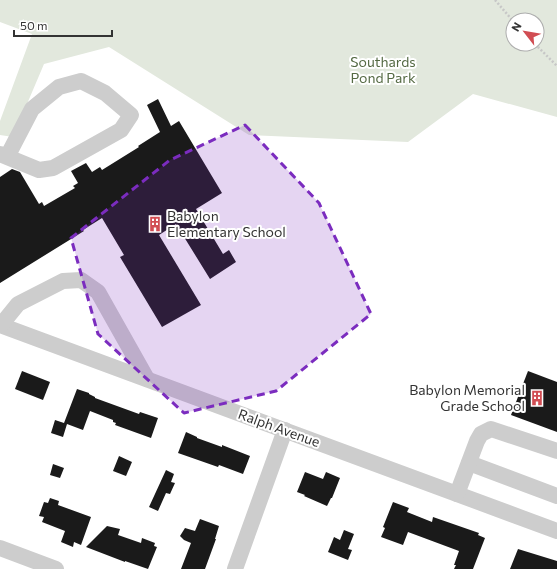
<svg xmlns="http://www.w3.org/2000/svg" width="557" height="569" font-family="Commissioner,sans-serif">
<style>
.green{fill:#e2e8dd;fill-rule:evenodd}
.building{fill:#1a1a1a}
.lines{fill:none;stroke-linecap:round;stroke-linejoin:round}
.path{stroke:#c7c7c7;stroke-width:2.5;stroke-dasharray:2 2;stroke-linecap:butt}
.minor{stroke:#cdcdcd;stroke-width:16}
.marked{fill:#7b2cbf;fill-opacity:0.2;stroke:#7b2cbf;stroke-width:3;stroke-dasharray:8 5;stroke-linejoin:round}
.labels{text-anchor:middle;stroke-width:4;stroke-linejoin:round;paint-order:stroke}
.park-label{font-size:14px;fill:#556a44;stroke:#fff}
.poi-label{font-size:14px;fill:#333;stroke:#fff;text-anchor:start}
.street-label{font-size:14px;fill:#333;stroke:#fff}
</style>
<rect width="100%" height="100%" fill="#fff"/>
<path class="green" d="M0,0H557V117L473,94L408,142L249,135L109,47L44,64L13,137L0,135V121L32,34L0,22ZM513,20H537V44H513Z"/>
<g class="building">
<polygon points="158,99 171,126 179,121 222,193 196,209 223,254 229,250 236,262 210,279 176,224 159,235 201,305 162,327 120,257 124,255 102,218 83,230 84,231 0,283 0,177 12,169 20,172 39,204 42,202 44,206 75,188 73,186 78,183 71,171 86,163 92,172 100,167 102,170 139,147 138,146 160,132 147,105"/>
<polygon points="22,371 50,382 43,400 15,389"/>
<polygon points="528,371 557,382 557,432 511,415"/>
<polygon points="77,389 89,393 89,394 95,397 95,398 139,414 140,412 158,418 151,438 115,425 116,423 113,422 113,420 90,411 83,430 67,424 63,437 51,433 55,420 64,423"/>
<polygon points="186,432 197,437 197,438 222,447 222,445 250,456 243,474 219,465 218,467 178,453"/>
<polygon points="119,456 132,462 126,476 113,471"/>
<polygon points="53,464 64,468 60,478 50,475"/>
<polygon points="166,470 174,474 171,482 175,483 170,494 166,493 158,511 149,507"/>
<polygon points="305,472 323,479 326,472 340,478 332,498 331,498 327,506 304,496 305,495 297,492"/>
<polygon points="50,498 59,501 58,505 91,517 81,545 74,542 73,547 61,542 65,531 42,522 44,517 39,516 44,502 48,503"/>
<polygon points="393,502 409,508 407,512 432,522 433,517 479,533 478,535 485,538 473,569 454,569 456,565 454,565 459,551 408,532 403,545 381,537 385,528 383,527"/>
<polygon points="200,519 219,526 215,539 216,539 205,569 181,569 191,543 184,540 180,536 185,528 195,531"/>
<polygon points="107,526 120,529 118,535 141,543 142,538 155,543 154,546 157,547 148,569 125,561 125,562 86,547"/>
<polygon points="344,530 354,534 348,549 352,550 348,560 328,552 334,537 340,540"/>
<polygon points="518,549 557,561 557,569 510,569"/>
</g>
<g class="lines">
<g class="path">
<polyline points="495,0 513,21"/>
<polyline points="535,44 557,66"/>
</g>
<g class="minor">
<polyline points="0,154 39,170 53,168 121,130 131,115 105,93 81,81 59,87 32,109 7,157"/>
<polyline points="0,325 557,531"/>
<polyline points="1,325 18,304 63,281 81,280 98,292 147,379"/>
<polyline points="469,463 557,496"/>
<polyline points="457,494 477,441 481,434 491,429 557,451"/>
<polyline points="0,548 56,569"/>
<polyline points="235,569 285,430"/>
</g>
</g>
<path class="marked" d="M245,125L319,203L371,314L276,391L184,413L98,334L71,238L170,160Z"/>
<defs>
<g id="building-bare" transform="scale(1.2)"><path d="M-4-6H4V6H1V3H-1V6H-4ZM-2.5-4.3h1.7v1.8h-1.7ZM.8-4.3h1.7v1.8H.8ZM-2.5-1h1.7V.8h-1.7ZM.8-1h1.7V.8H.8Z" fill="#d14d53" stroke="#fff" stroke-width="2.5" paint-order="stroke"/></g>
</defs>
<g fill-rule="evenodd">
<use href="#building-bare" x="155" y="224"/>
<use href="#building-bare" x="537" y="398"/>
</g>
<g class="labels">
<g class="park-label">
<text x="383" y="67">Southards<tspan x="383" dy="16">Pond Park</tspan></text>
</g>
<g class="poi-label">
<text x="167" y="221">Babylon<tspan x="167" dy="16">Elementary School</tspan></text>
<text x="525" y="395" text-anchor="end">Babylon Memorial<tspan x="525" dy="16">Grade School</tspan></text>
</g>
<g class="street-label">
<text transform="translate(279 428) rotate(20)" y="5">Ralph Avenue</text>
</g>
</g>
<g transform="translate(525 32) rotate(301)"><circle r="19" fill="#ffffff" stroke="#adadad"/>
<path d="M0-3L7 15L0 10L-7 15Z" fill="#d14d53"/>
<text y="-6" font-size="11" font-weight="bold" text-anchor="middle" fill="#333333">N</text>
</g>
<path d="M14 30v6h98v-6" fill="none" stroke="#333333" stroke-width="2"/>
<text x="20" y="30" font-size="12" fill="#333333" stroke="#ffffff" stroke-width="3" paint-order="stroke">50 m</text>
</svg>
